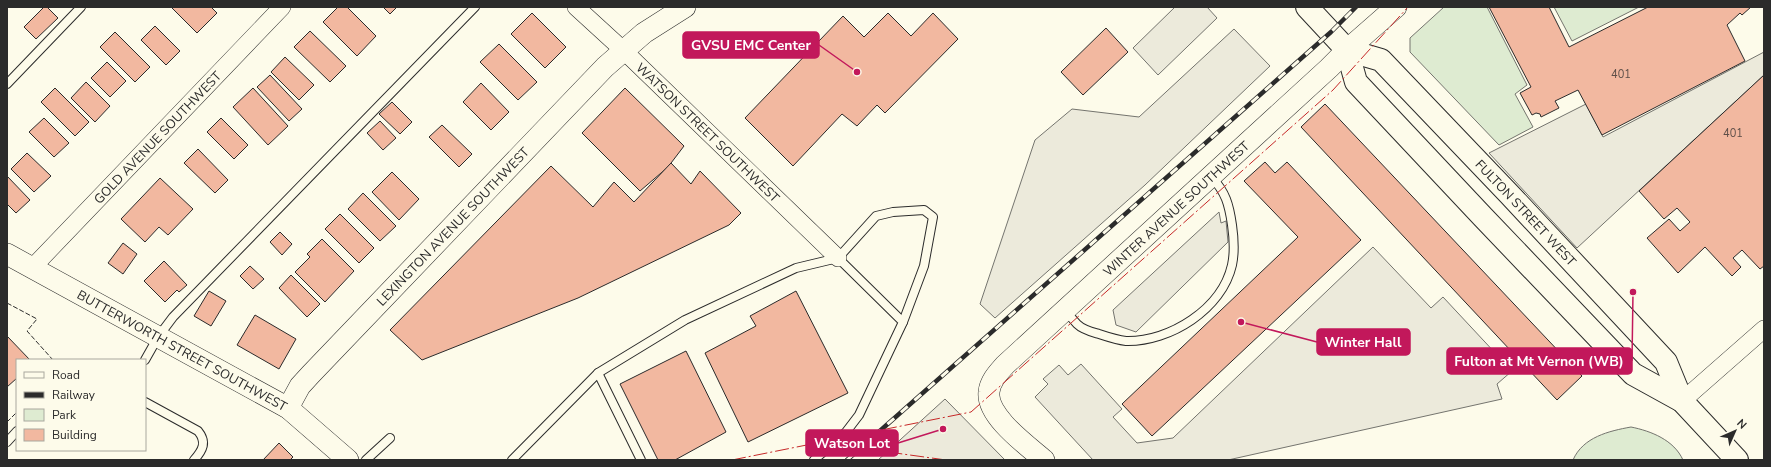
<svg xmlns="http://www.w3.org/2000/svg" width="1771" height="467" font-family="'Nunito Sans',sans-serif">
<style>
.green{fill:#deebd1;stroke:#74746e}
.parking{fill:#eceadb;stroke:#74746e}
.building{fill:#f2b8a0;stroke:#2b2b2b}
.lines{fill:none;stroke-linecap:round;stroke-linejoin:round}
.service-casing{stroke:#2b2b2b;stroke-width:10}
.minor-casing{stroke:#2b2b2b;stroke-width:18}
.tertiary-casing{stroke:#2b2b2b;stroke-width:22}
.primary-casing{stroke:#2b2b2b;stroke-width:24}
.service{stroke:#fdfbea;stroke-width:8}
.minor{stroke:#fdfbea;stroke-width:17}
.tertiary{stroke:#fdfbea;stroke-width:21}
.primary{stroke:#fdfbea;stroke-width:22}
.rail-casing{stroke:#2b2b2b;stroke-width:4.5}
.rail{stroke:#fdfbea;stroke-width:3;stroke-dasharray:9;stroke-linecap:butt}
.fence{stroke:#2b2b2b;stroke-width:1;stroke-dasharray:5 2;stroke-linecap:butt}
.power{stroke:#c62828;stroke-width:1;stroke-dasharray:14 3 2 3;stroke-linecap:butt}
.labels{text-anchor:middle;stroke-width:3;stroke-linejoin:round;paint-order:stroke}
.number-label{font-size:11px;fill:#5d4e48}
.street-label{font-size:13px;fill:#2b2b2b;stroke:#fdfbea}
.leader{fill:none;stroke:#c2185b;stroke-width:1.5}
.callout-dot{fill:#c2185b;stroke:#fdfbea;stroke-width:1.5}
.callout{fill:#c2185b;stroke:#c2185b;stroke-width:1.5}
.callout-label{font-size:14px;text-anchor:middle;font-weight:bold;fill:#fff}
</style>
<rect width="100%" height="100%" fill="#fdfbea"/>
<g class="green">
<polygon points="1444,7 1487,7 1527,85 1515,94 1533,127 1499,145 1410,52 1410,38"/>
<polygon points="1554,7 1639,7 1572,41"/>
<path d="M1631,427C1651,431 1674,440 1683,460H1573C1583,437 1609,431 1631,427Z"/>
</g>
<g class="parking">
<polygon points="1175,7 1207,7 1217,18 1158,75 1133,48"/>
<polygon points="1234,29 1270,66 1145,185 995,318 980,304 1035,140 1072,109 1139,117"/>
<polygon points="1764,52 1764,75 1577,248 1489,153 1586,104 1603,137"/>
<polygon points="1219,212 1221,223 1226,221 1228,242 1136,332 1116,325 1113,310"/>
<polygon points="1373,247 1431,308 1443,297 1512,371 1497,384 1502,399 1228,460 1093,460 1035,397 1048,384 1043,379 1059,365 1068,375 1081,364 1122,409 1113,417 1137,443 1173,438"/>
<polygon points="945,399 1005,460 878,460"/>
</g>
<g class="building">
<polygon points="44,7 47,7 58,18 36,39 24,27"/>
<polygon points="171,7 211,7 217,13 197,33"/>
<polygon points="338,7 347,7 376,36 357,56 323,22"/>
<polygon points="383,7 397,7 390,14"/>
<polygon points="1489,7 1549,7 1569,47 1648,7 1751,7 1742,15 1740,13 1727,25 1745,61 1602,135 1578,90 1555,101 1559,108 1541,117 1540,114 1536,113 1532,115 1520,93 1531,87"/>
<polygon points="532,13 566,47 545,68 511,34"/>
<polygon points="888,13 911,36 933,13 958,39 885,113 877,105 857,126 842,114 793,166 745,118 843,16 864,37"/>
<polygon points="155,26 180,51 166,65 141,40"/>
<polygon points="1106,28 1128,52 1083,95 1061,72"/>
<polygon points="310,31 346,66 330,82 294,47"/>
<polygon points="115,32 150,67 135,82 100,47"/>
<polygon points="499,44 537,82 518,100 480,62"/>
<polygon points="285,57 314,85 299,100 271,72"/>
<polygon points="107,62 126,81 110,97 91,78"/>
<polygon points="270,75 302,109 289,121 257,87"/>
<polygon points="1764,75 1764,266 1760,269 1742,250 1733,258 1741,267 1732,276 1705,247 1678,273 1647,238 1669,219 1680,231 1690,222 1677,208 1664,219 1639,191"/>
<polygon points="86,82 110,106 95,122 71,98"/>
<polygon points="481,83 509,112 491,130 463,102"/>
<polygon points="55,88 89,122 75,136 41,102"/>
<polygon points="253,88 288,126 268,145 233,107"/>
<polygon points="625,88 684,146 668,167 640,191 582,133"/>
<polygon points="392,102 412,122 400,134 379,114"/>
<polygon points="1325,104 1582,376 1557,400 1301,127"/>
<polygon points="44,118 69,143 54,157 29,132"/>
<polygon points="221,118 248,145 234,159 207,132"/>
<polygon points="380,121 396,138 383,150 367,133"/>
<polygon points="442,125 472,154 459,167 429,137"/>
<polygon points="198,149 228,180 215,193 184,163"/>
<polygon points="27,153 51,176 34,192 11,169"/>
<polygon points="1265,162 1275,173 1287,162 1361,240 1152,436 1122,404 1298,237 1244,181"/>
<polygon points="671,163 691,184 700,171 741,213 729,225 578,298 422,360 390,330 551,166 593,207 614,182 634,202"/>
<polygon points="392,172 419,199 399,220 372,192"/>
<polygon points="7,176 30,200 16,213 7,204"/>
<polygon points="160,178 193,209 168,235 159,227 145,242 121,219"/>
<polygon points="363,193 396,226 380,241 348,209"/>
<polygon points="340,214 374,248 359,263 325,229"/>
<polygon points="280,232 292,244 282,255 270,242"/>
<polygon points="322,239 354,271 325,302 295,272 310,257 307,254"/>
<polygon points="123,243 137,254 123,274 108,263"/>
<polygon points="164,261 187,285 179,292 177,290 165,302 144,281"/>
<polygon points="250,266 264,279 253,289 240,276"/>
<polygon points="291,275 320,304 307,317 279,288"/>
<polygon points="209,291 226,301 211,326 194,316"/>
<polygon points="796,291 848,393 748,442 705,353 756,326 750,316"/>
<polygon points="255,315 296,339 279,369 237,345"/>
<polygon points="7,336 30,360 17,360 17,378 7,387"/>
<polygon points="686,351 726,432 675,460 658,460 620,384"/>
<polygon points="279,443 293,457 290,460 263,460"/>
</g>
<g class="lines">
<g class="service-casing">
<g id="service">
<polyline points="7,84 81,7"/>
<path d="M1066,310C1069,315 1073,320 1077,324C1083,330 1092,332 1099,334C1108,337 1117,340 1126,341C1170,342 1222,309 1232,265C1235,251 1234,239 1232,225C1229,204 1226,193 1211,176"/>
<polyline points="145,360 158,337 173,317 475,7"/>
<polyline points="598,373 641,460"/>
<path d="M145,402L198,431C207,442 203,450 194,460"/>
<polyline points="7,442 17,431"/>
<polyline points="366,460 390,438"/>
<polyline points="512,460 598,373 685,320 796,268 838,258 876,216 893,212 924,210 933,217 924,266 903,322"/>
<polyline points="814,460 846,432 859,415 903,322 838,258"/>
</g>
</g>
<g class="minor-casing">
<g id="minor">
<path id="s1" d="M576,7L623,50L838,258"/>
<path id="s2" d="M32,268L282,7"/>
<polyline points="1682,401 1764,329"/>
</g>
</g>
<g class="tertiary-casing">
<g id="tertiary">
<path id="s3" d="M7,254L288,408L348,460"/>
<path id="s4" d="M288,408L300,386L311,374L605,67L644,33L685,7"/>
<path id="s5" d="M1044,460C1028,446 986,416 989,392C990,381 998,373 1005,365L1329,68L1347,50L1396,7"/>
</g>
</g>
<g class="primary-casing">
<g id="primary">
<polyline points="1307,7 1347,50 1356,82 1482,216 1633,374 1682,401 1737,460"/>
<path id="s6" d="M1347,50L1381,60L1510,195L1666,362L1682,401"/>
</g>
</g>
<use href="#service" class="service"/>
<use href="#minor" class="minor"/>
<use href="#tertiary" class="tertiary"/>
<use href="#primary" class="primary"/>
<g class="rail-casing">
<polyline id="rail" points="847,460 1331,32 1356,7"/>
</g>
<use href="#rail" class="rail"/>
<g class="fence">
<polyline points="7,303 37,319 27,331 53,360"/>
<polyline points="7,422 17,412"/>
</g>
<g class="power">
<polyline points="823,443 946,460"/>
<polyline points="732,460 971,412 1333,90 1408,7"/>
</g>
</g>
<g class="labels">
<g class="number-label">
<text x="1621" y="78">401</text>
<text x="1733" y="137">401</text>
</g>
<g class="street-label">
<text dy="5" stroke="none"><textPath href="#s1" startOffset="182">WATSON STREET SOUTHWEST</textPath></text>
<text dy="5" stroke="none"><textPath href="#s2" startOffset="181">GOLD AVENUE SOUTHWEST</textPath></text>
<text dy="5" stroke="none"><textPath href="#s5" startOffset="354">WINTER AVENUE SOUTHWEST</textPath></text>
<text dy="5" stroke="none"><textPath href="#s6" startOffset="246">FULTON STREET WEST</textPath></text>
<text dy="5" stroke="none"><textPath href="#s4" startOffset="246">LEXINGTON AVENUE SOUTHWEST</textPath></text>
<text dy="5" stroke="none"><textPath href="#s3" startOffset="200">BUTTERWORTH STREET SOUTHWEST</textPath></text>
</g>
</g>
<path class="leader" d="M857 72L819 45M1241 322L1317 342M1633 292L1632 361M943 429L898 443"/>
<g class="callout-dot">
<circle cx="857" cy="72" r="4"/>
<circle cx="1241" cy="322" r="4"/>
<circle cx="1633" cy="292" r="4"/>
<circle cx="943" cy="429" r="4"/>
</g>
<g class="callout">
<rect x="683" y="32" width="136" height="26" rx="4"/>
<rect x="1317" y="329" width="93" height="26" rx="4"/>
<rect x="1447" y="348" width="185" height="26" rx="4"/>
<rect x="806" y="430" width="92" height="26" rx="4"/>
</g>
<g class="callout-label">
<text x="751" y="50">GVSU EMC Center</text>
<text x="1363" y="347">Winter Hall</text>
<text x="1539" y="366">Fulton at Mt Vernon (WB)</text>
<text x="852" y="448">Watson Lot</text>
</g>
<rect width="1771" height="467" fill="none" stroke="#2b2b2b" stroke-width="16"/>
<rect x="16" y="359" width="130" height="92" fill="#fdfbea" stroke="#a9a89e"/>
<rect x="24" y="372" width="20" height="6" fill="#fdfbea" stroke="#a9a89e"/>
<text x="52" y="379" font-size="12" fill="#2b2b2b">Road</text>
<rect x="24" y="392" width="20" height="6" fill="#2b2b2b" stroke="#a9a89e"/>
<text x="52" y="399" font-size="12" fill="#2b2b2b">Railway</text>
<rect x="24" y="409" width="20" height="12" fill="#deebd1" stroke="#a9a89e"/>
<text x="52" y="419" font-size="12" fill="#2b2b2b">Park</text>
<rect x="24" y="429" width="20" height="12" fill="#f2b8a0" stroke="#a9a89e"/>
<text x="52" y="439" font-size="12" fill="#2b2b2b">Building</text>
<g transform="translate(1735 431) rotate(45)" stroke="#fdfbea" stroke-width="3" paint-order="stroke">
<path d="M0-3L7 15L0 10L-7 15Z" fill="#2b2b2b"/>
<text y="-6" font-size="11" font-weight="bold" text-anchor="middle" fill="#2b2b2b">N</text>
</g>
</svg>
